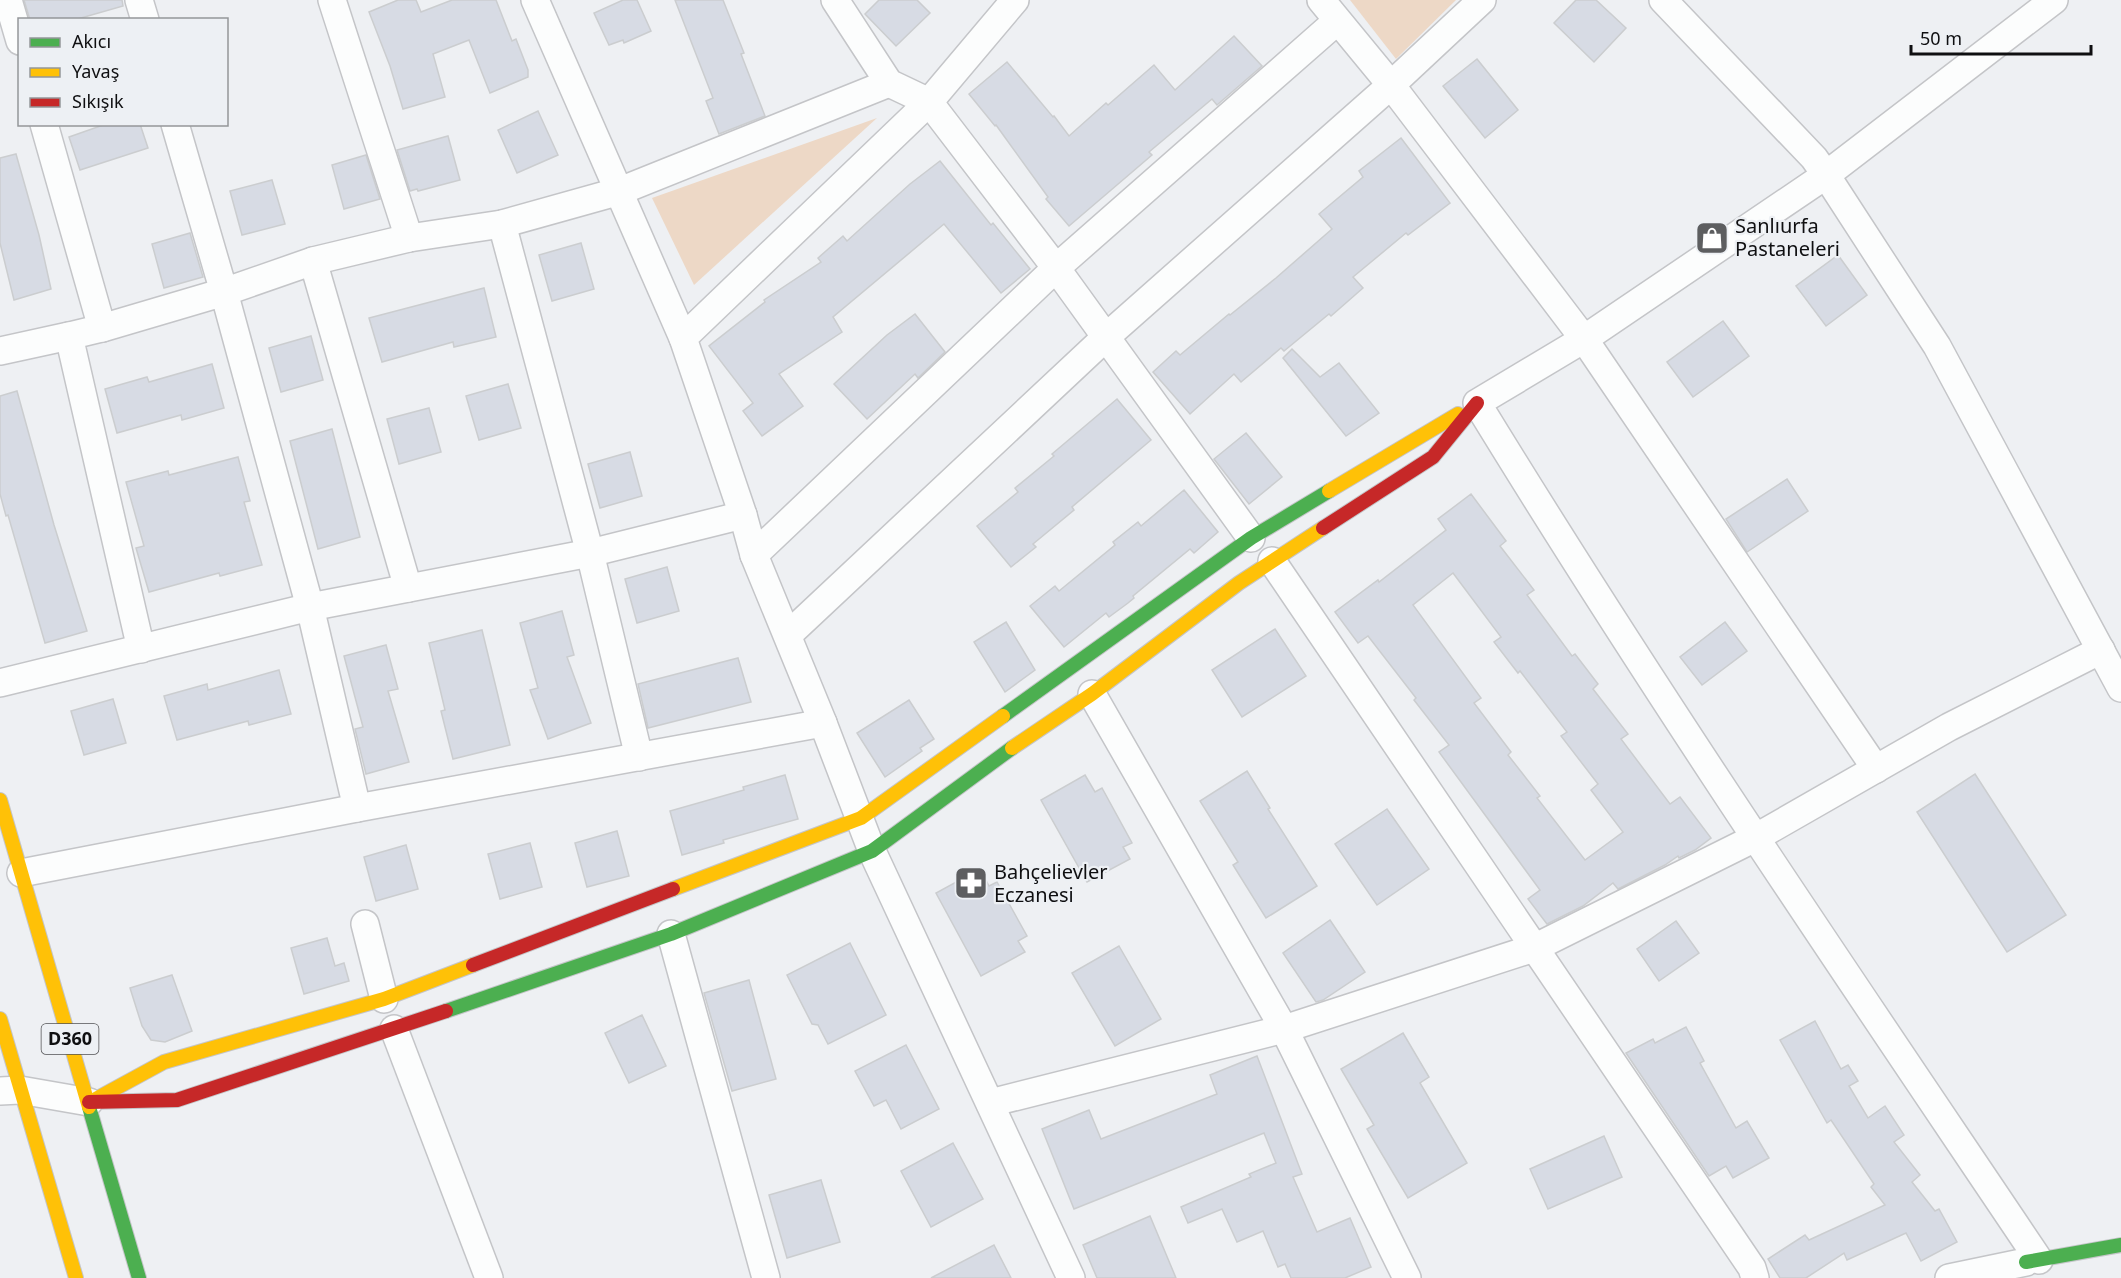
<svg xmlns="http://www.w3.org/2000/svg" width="2121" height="1278" font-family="'Noto Sans',sans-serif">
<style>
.green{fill:#edd8c6}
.building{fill:#d7dbe4;stroke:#cbcdcf;stroke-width:1.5;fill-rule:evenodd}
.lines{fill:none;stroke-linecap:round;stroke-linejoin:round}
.street-casing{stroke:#c4c5c8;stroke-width:30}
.fast-casing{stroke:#c4c5c8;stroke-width:16}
.slow-casing{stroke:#c4c5c8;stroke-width:16}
.jam-casing{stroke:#c4c5c8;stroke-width:16}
.street{stroke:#fcfdfd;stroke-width:27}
.fast{stroke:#4caf50;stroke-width:14}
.slow{stroke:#ffc107;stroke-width:14}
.jam{stroke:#c62828;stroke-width:14}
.labels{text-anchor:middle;stroke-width:4.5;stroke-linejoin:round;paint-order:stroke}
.shield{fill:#edf0f4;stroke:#525255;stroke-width:1.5}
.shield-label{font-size:18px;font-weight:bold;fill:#0f0f11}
.poi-label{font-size:20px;fill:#0f0f11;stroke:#edf0f4;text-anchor:start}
</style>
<rect width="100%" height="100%" fill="#eef0f3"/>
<g class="green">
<polygon points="1350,0 1456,0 1396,59"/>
<polygon points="877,118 694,285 652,198"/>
</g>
<g class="building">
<polygon points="24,0 122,0 123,6 74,20 30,20"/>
<polygon points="398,0 416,0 421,12 452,0 496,0 512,41 516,39 528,70 528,77 490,93 469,40 433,54 445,97 403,109 390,66 369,12"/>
<polygon points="623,0 637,0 651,31 624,43 623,40 609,45 594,13"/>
<polygon points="675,0 723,0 744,53 741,54 765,116 719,134 706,101 713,98"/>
<polygon points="879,0 917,0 930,13 896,46 865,14"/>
<polygon points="1576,0 1596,0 1626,28 1594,62 1554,23"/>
<polygon points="1234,36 1262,66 1217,105 1212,99 1149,152 1152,155 1069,226 1046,199 1048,197 996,125 995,126 969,94 1007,62 1053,117 1054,116 1069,136 1106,103 1108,105 1154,65 1175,90"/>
<polygon points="1477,59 1518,110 1485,138 1443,86"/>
<polygon points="538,111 558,155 517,173 498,130"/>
<polygon points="106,124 140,124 148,148 80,170 69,137"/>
<polygon points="448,136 460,180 418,191 417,189 410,191 397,150"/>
<polygon points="1401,138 1450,203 1408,235 1406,233 1353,277 1363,288 1331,316 1329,314 1284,351 1281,348 1241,382 1234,374 1190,414 1153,372 1176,351 1180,355 1229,314 1230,315 1276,278 1332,229 1319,214 1363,177 1359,171"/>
<polygon points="16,154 39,235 51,289 14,300 0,243 0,158"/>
<polygon points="366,155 380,199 344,209 332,165"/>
<polygon points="940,161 991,225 993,223 1030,269 1001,293 944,224 833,317 842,332 779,374 803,406 762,436 743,411 753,403 709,346 765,302 764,300 821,262 818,258 843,236 847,241 910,184"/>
<polygon points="272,180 285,224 242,235 230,191"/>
<polygon points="190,233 203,277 164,288 152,244"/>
<polygon points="581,243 594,289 552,301 539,255"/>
<polygon points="1838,255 1867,295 1826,326 1796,286"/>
<polygon points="484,288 496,337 454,347 453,342 382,362 369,318"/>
<polygon points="915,314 945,352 918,378 915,374 867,419 834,384 887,335"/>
<polygon points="1723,321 1749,356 1693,397 1667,362"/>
<polygon points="311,336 323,380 281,392 269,348"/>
<polygon points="1292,349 1320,377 1339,363 1379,413 1346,436 1283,358"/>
<polygon points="212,364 224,408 182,420 181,415 117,433 105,389 147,377 149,382"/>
<polygon points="508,384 521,428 479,440 466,396"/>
<polygon points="17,391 54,525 87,631 45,643 8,515 6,516 0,494 0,396"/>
<polygon points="1117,399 1151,440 1072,507 1074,510 1033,544 1036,547 1011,567 977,526 1018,492 1015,488 1054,456 1052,454"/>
<polygon points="429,408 441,452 399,464 387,419"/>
<polygon points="332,429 360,537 318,549 290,441"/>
<polygon points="1246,433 1282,477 1249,504 1214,459"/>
<polygon points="630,452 642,496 600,508 588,464"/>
<polygon points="238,457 250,501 244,502 262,565 220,576 219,573 149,592 136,548 144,546 126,482 168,471 169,475"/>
<polygon points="1787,479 1808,511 1747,552 1726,519"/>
<polygon points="1184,490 1218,532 1194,553 1190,549 1133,596 1134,598 1128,603 1109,617 1106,613 1064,647 1030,606 1055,586 1059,591 1115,545 1113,542 1138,522 1141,526"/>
<path d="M1471,494L1506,541L1500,546L1534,590L1527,595L1572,656L1575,654L1598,684L1593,689L1628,734L1621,739L1670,804L1680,797L1711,838L1695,850L1679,858L1678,856L1665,865L1618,889L1613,883L1583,906L1547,924L1528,899L1540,890L1439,752L1449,745L1414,700L1416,698L1368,636L1358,643L1335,612L1378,580L1379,582L1446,530L1438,519ZM1453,573L1501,637L1494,642L1518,673L1520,671L1567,732L1561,736L1598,784L1591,790L1623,832L1585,860L1537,798L1540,796L1508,755L1511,752L1474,703L1481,698L1413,605Z"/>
<polygon points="667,567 679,611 637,623 625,579"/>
<polygon points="562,611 574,655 567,657 591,723 548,739 530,690 538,688 520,623"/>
<polygon points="1006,622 1035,670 1005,692 974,642"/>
<polygon points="1725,622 1747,651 1702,685 1680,657"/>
<polygon points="1275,629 1306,676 1242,717 1212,670"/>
<polygon points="482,630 510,745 453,759 441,711 445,710 429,643"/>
<polygon points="386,645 398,689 388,691 409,762 366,774 355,729 363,727 344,656"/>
<polygon points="738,658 751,702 648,728 638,684"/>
<polygon points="279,670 291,714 249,725 248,721 177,740 164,696 207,684 208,690"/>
<polygon points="113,699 126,743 84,755 71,711"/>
<polygon points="909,700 934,739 920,748 922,751 885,777 857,733"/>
<polygon points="1247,771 1270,808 1268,809 1317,886 1266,918 1233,865 1238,862 1200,801"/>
<polygon points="1975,774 2066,915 2007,952 1917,812"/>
<polygon points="785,775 798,819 723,840 724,843 682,855 670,811 744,790 743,787"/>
<polygon points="1085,775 1095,792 1102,788 1132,843 1123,847 1130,859 1087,882 1041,800"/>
<polygon points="1387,809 1429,869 1377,905 1335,844"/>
<polygon points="617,831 629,876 587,887 575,843"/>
<polygon points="530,843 542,887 500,899 488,854"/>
<polygon points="406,845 418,889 376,901 364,857"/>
<polygon points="980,869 989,886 997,882 1027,936 1018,941 1025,952 981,976 936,893"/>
<polygon points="1330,920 1365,972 1323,1000 1316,1002 1283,953"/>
<polygon points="1676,921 1699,953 1659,981 1637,949"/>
<polygon points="327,938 335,966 344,963 349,981 304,994 291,948"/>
<polygon points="850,943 886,1015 828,1044 818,1025 812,1024 787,975"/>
<polygon points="1119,946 1161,1019 1115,1046 1072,973"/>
<polygon points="172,975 192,1031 165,1042 151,1040 142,1026 130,988"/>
<polygon points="749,980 776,1079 732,1091 704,993"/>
<polygon points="642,1015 666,1066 629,1083 605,1033"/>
<polygon points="1815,1021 1841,1069 1848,1065 1858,1081 1849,1086 1868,1118 1885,1106 1904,1135 1894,1142 1920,1175 1912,1182 1935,1211 1939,1209 1957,1242 1921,1261 1906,1233 1847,1260 1844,1253 1806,1278 1780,1278 1768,1259 1805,1235 1809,1240 1885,1205 1871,1187 1874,1184 1831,1120 1827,1123 1780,1040"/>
<polygon points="1686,1027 1704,1061 1700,1063 1736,1128 1747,1121 1769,1158 1733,1178 1726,1166 1709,1176 1626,1053 1653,1039 1655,1043"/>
<polygon points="1403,1033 1429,1077 1420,1083 1467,1163 1408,1198 1367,1129 1374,1125 1341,1069"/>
<polygon points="906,1045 939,1109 901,1129 886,1100 874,1106 855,1071"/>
<polygon points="1257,1056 1302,1174 1293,1177 1317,1232 1350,1218 1371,1267 1345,1278 1291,1278 1285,1264 1278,1267 1263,1231 1237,1242 1222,1209 1188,1223 1181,1207 1251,1177 1249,1174 1276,1163 1264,1133 1074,1209 1042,1129 1089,1110 1101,1139 1217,1094 1210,1075"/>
<polygon points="1604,1136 1622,1177 1548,1209 1530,1169"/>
<polygon points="953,1143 983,1199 931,1227 901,1171"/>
<polygon points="821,1180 840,1242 787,1258 769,1195"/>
<polygon points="1150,1216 1176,1278 1097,1278 1083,1245"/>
<polygon points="994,1245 1011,1278 931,1278"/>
</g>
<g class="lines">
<g class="street-casing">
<g id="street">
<polyline points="8,0 20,41"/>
<polyline points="139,0 145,20"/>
<polyline points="332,0 409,238"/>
<polyline points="535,0 683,338"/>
<polyline points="835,0 889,83 929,102 1056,268 1251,538"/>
<polyline points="1015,0 929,102 683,338 743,515 754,555 823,723 872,851 1071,1278"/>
<polyline points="1321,0 1391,85 1584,339 1876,769"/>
<polyline points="1663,0 1814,158 1826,175 1937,346 2121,688"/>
<polyline points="44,124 102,328"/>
<polyline points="175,124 224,292 313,261 409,238 502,224 620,191 889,83"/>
<polyline points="502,224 590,553 639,757"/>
<polyline points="313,261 408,588"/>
<polyline points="0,351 69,336"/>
<polyline points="754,555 1056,268 1337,21"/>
<polyline points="1272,561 1752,1268 1755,1278"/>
<polyline points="788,635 1106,337 1391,85 1482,0"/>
<polyline points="141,649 69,336 102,328 224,292 310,607 590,553 743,515"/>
<polyline points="0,683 310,607 357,808 823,723"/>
<polyline points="1092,694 1284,1029 1407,1278"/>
<polyline points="21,873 357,808"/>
<polyline points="365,924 384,999"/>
<polyline points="671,934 766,1278"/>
<polyline points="394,1029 489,1278"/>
<polyline points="0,1091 20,1090 89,1102"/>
<polyline points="990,1103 1284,1029 1534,948 1755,838 1949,727 2101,650"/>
<path d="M2039,1260C1848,976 1655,694 1477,403L1584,339L1826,175L2054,0"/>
<polyline points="1949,1278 2026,1262"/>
</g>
</g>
<g class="fast-casing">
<g id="fast">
<polyline points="1003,716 1251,538 1329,491"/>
<polyline points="446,1011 671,934 872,851 1012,748"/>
<polyline points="89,1107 139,1278"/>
<polyline points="2026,1262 2121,1245"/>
</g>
</g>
<g class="slow-casing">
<g id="slow">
<polyline points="1329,491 1458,414"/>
<polyline points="1012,748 1092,694 1239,583 1323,528"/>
<polyline points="0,800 89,1107"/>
<polyline points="673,889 861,818 1003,716"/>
<polyline points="0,1019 76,1278"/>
<polyline points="96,1099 164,1062 384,999 473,965"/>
</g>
</g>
<g class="jam-casing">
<g id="jam">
<polyline points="1323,528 1433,457 1477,403"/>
<polyline points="473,965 673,889"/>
<polyline points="89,1102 177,1100 446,1011"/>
</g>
</g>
<use href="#street" class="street"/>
<use href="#fast" class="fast"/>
<use href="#slow" class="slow"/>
<use href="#jam" class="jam"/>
</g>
<defs>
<g id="shop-square" transform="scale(1.725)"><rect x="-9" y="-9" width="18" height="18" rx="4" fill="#5d5e60" stroke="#edf0f4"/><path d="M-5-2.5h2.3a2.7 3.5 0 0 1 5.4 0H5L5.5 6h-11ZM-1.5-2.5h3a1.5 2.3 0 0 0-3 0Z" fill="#fff"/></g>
<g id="pharmacy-square" transform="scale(1.725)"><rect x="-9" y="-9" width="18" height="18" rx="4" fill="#5d5e60" stroke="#edf0f4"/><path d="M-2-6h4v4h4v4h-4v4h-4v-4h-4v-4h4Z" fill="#fff"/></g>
</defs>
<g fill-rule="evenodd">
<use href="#shop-square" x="1712" y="238"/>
<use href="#pharmacy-square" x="971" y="883"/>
</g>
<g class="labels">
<rect class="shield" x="41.5" y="1024" width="57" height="30" rx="4.5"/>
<g class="shield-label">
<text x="70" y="1045">D360</text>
</g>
<g class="poi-label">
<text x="1735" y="233">Sanlıurfa<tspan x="1735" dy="23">Pastaneleri</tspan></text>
<text x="994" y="879">Bahçelievler<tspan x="994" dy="23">Eczanesi</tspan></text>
</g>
</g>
<rect x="18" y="18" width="210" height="108" fill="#edf0f4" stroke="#949699" stroke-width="1.5"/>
<rect x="30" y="38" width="30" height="9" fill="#4caf50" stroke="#949699" stroke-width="1.5"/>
<text x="72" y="48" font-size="18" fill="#0f0f11">Akıcı</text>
<rect x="30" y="68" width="30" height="9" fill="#ffc107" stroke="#949699" stroke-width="1.5"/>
<text x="72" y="78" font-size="18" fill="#0f0f11">Yavaş</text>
<rect x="30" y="98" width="30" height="9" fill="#c62828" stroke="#949699" stroke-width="1.5"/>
<text x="72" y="108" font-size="18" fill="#0f0f11">Sıkışık</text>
<path d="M1911 45v9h180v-9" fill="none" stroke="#0f0f11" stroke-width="3"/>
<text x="1920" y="45" font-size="18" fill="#0f0f11" stroke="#edf0f4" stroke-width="4.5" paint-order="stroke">50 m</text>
</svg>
